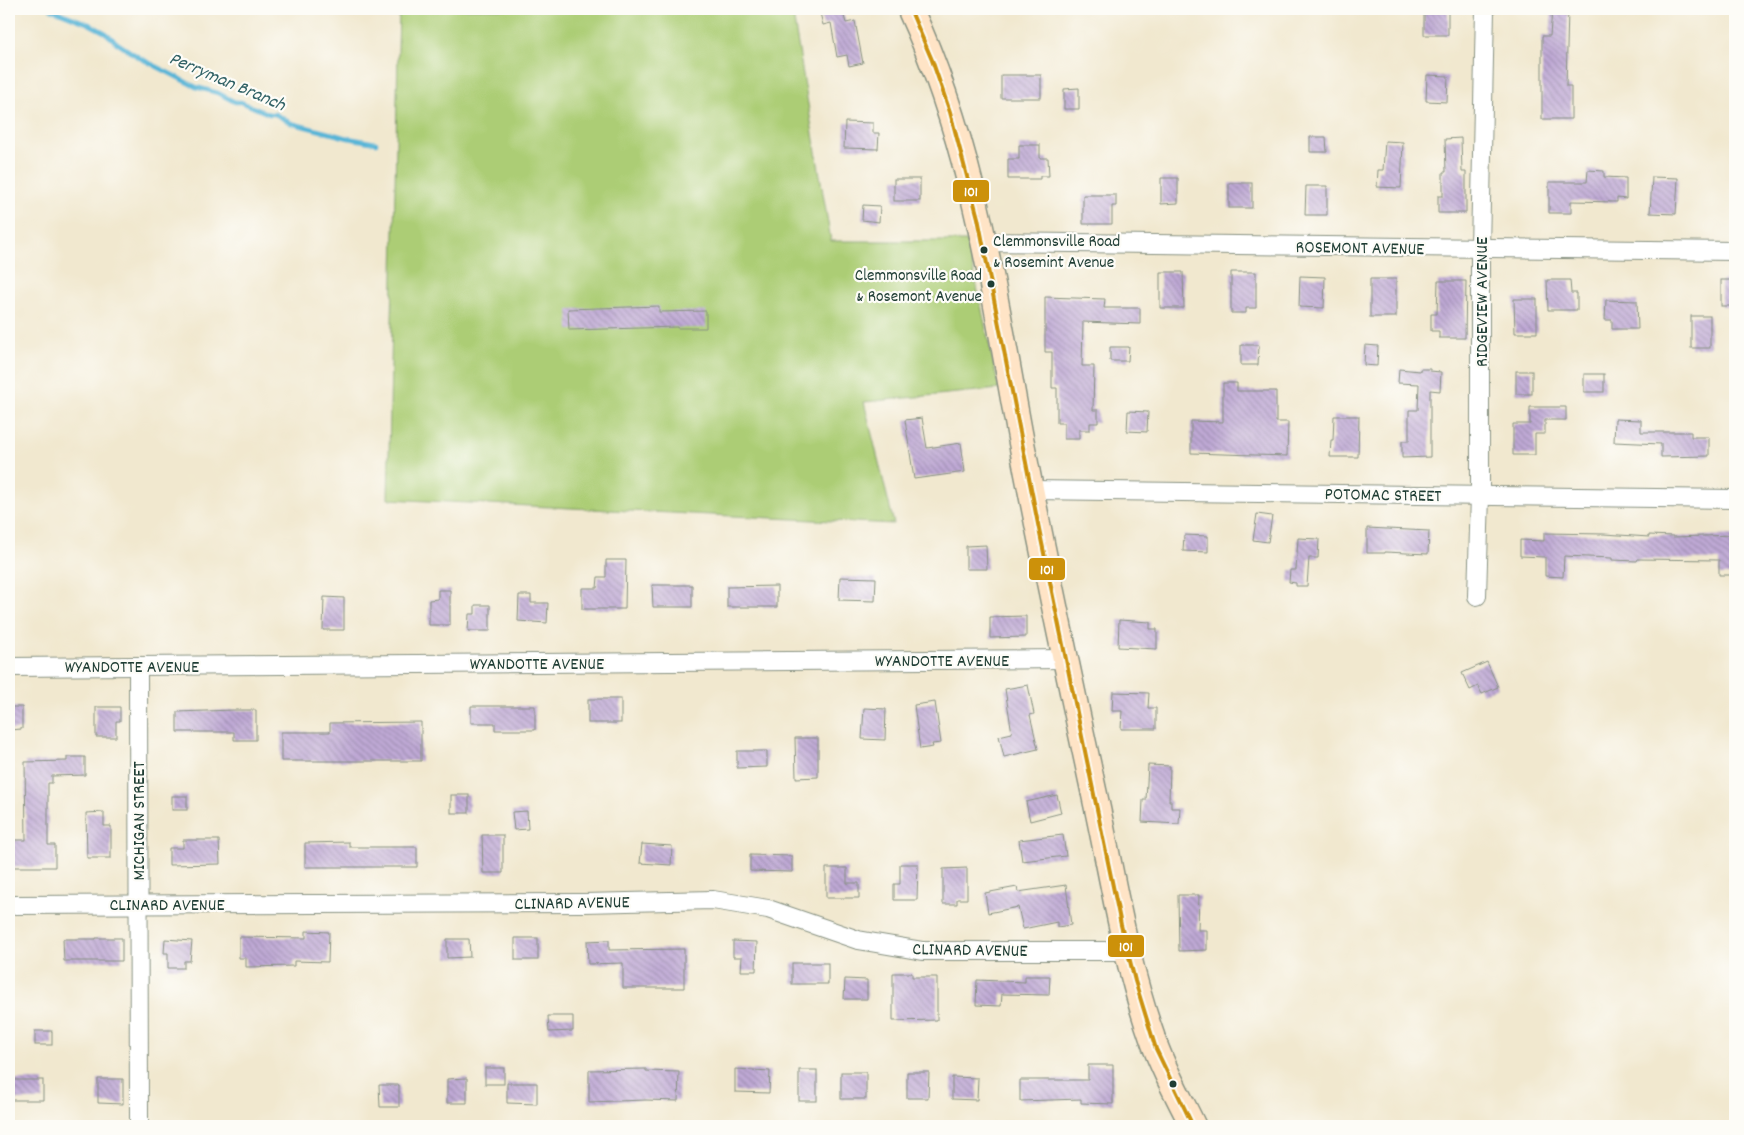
<svg xmlns="http://www.w3.org/2000/svg" width="1744" height="1135" font-family="Dekko,sans-serif">
<style>
.pitch{fill:#accd75;stroke:#668554}
.lines{fill:none;stroke-linecap:round;stroke-linejoin:round}
.stream{stroke:#58b5d7;stroke-width:4.5}
.building{fill:url(#building-back-hatch)}
.minor-casing{stroke:#889282;stroke-width:20}
.secondary-casing{stroke:#889282;stroke-width:28}
.minor{stroke:#fff;stroke-width:18}
.secondary{stroke:#ffe4c6;stroke-width:25}
.bus-1-casing{stroke:#fdfcf7;stroke-width:8}
.bus-1{stroke:#cc910a;stroke-width:4}
.bus-dot{fill:#1f3d34;stroke:#fdfcf7;stroke-width:2}
.labels{text-anchor:middle;stroke-width:4.5;stroke-linejoin:round;paint-order:stroke}
.bus-label{font-size:17px;fill:#1f3d34;stroke:#fdfcf7;text-anchor:start}
.street-label{font-size:18px;fill:#1f3d34;stroke:#fdfcf7}
.water-label{font-size:19px;font-style:italic;fill:#306165;stroke:#fdfcf7}
.line-badge{stroke:#fdfcf7;stroke-width:2}
.badge-label{font-size:14px;text-anchor:middle;font-weight:bold;fill:#fff}
</style>
<defs>
<pattern id="building-back-hatch" width="6" height="6" patternUnits="userSpaceOnUse" patternTransform="scale(1.25)"><rect width="6" height="6" fill="#bfa9d5"/><path d="M-1 5l2 2M0 0l6 6M5-1l2 2" fill="none" stroke="#9b8bae"/></pattern>
</defs>
<rect width="100%" height="100%" fill="#fdfcf7"/>
<filter id="ink" filterUnits="userSpaceOnUse"><feTurbulence type="fractalNoise" baseFrequency=".02" numOctaves="2"/><feDisplacementMap in="SourceGraphic" scale="10" xChannelSelector="R" yChannelSelector="G"/><feConvolveMatrix kernelMatrix="1 2 1 2 8 2 1 2 1" color-interpolation-filters="sRGB"/></filter>
<filter id="wash" filterUnits="userSpaceOnUse"><feTurbulence type="fractalNoise" baseFrequency=".0096" numOctaves="4" result="noise"/><feDisplacementMap in="SourceGraphic" scale="20" xChannelSelector="R" yChannelSelector="G"/><feGaussianBlur stdDeviation="1.12" result="paint"/><feColorMatrix in="noise" values="0 0 0 0 0 0 0 0 0 0 0 0 0 0 0 0 0 1.4 0 .05"/><feComposite in="paint" operator="in"/></filter>
<g filter="url(#wash)">
<rect width="100%" height="100%" fill="#f1e8cf"/>
<polygon class="pitch" points="399,9 792,9 831,241 967,241 999,389 864,402 894,524 388,499"/>
<g class="lines">
<polyline class="stream" points="51,9 89,24 106,33 117,43 140,58 196,87 218,93 235,102 241,102 269,114 275,114 291,123 348,138 376,143"/>
</g>
<g id="blocks">
<g class="building">
<polygon points="819,9 842,9 846,23 855,21 863,63 849,66 847,55 837,57 831,23 823,25"/>
<polygon points="1552,9 1568,9 1566,86 1571,86 1571,119 1542,119 1542,36 1550,36"/>
<rect x="1424" y="11" width="24" height="24"/>
<rect x="1001" y="75" width="40" height="23"/>
<polygon points="1427,75 1448,76 1447,102 1426,101"/>
<polygon points="1079,88 1079,109 1064,109 1064,89"/>
<polygon points="845,122 873,123 873,133 879,133 878,149 844,148"/>
<polygon points="1310,137 1326,137 1327,152 1310,152"/>
<polygon points="1461,138 1462,172 1466,172 1466,213 1438,213 1438,196 1443,196 1443,172 1446,172 1445,139"/>
<polygon points="1385,141 1403,142 1401,188 1377,187 1378,170 1383,170"/>
<polygon points="1019,145 1040,145 1040,158 1048,158 1049,176 1040,176 1040,179 1008,179 1008,159 1019,159"/>
<polygon points="1588,170 1604,171 1604,177 1626,178 1626,199 1617,198 1617,202 1571,201 1571,213 1549,213 1549,182 1587,182"/>
<polygon points="1652,177 1678,178 1676,214 1650,213"/>
<polygon points="1161,178 1178,178 1178,203 1161,204"/>
<rect x="894" y="179" width="26" height="22"/>
<rect x="1229" y="183" width="23" height="25"/>
<polygon points="1306,186 1327,186 1327,215 1305,215"/>
<polygon points="1083,195 1116,195 1116,206 1112,206 1112,224 1083,224"/>
<polygon points="863,205 880,206 879,222 862,220"/>
<polygon points="1160,272 1183,272 1184,308 1160,308"/>
<polygon points="1231,272 1256,272 1256,308 1246,308 1246,313 1231,313"/>
<polygon points="1300,276 1325,277 1324,308 1299,307"/>
<rect x="1370" y="279" width="26" height="38"/>
<polygon points="1547,280 1570,280 1571,293 1577,293 1577,310 1548,310"/>
<rect x="1721" y="280" width="14" height="26"/>
<polygon points="1438,281 1466,281 1465,338 1439,338 1439,331 1431,331 1431,314 1437,314"/>
<polygon points="1045,297 1105,299 1104,308 1140,308 1140,324 1083,322 1082,366 1094,366 1093,410 1098,410 1098,423 1090,423 1090,430 1079,430 1079,439 1064,439 1064,423 1057,423 1057,388 1052,388 1052,352 1045,352"/>
<polygon points="1514,299 1537,299 1537,333 1515,333"/>
<polygon points="1606,300 1637,301 1638,329 1612,329 1612,320 1605,320"/>
<polygon points="659,306 659,312 706,311 706,328 677,328 677,327 569,330 568,309"/>
<rect x="1691" y="316" width="19" height="32"/>
<polygon points="1241,345 1259,345 1258,365 1241,365"/>
<polygon points="1365,345 1378,346 1377,366 1364,365"/>
<polygon points="1110,347 1129,347 1128,361 1110,361"/>
<polygon points="1399,369 1420,371 1420,369 1430,369 1430,371 1441,372 1440,391 1430,390 1430,457 1402,458 1402,441 1409,441 1409,410 1418,410 1419,384 1398,383"/>
<rect x="1516" y="371" width="16" height="23"/>
<rect x="1584" y="374" width="20" height="18"/>
<polygon points="1223,383 1237,383 1237,391 1276,391 1276,422 1288,422 1287,456 1191,453 1191,421 1223,422"/>
<polygon points="1530,407 1566,407 1566,420 1545,420 1545,434 1535,434 1535,455 1513,455 1513,424 1530,424"/>
<polygon points="1128,411 1148,412 1147,432 1127,431"/>
<polygon points="1334,416 1359,416 1358,457 1330,457 1331,440 1333,440"/>
<polygon points="922,418 927,448 961,443 965,472 914,479 905,420"/>
<polygon points="1615,419 1641,420 1641,432 1691,432 1691,437 1709,437 1709,456 1661,457 1661,444 1614,442"/>
<polygon points="1257,514 1272,516 1268,542 1253,540"/>
<polygon points="1367,528 1429,531 1428,554 1385,552 1385,553 1367,553"/>
<polygon points="1544,533 1604,534 1649,537 1649,535 1673,536 1673,537 1735,535 1735,575 1719,575 1719,560 1638,559 1637,561 1612,560 1612,558 1564,556 1563,577 1545,576 1545,557 1520,556 1520,540 1544,541"/>
<polygon points="1184,535 1208,536 1208,552 1183,551"/>
<polygon points="1298,538 1319,539 1318,558 1309,558 1307,586 1296,586 1296,583 1289,582 1290,570 1296,570"/>
<polygon points="986,545 987,569 966,569 966,546"/>
<polygon points="606,560 626,560 625,609 582,609 582,588 597,588 598,577 606,577"/>
<polygon points="840,577 876,578 875,601 839,600"/>
<polygon points="652,585 692,585 692,607 653,607"/>
<polygon points="777,586 777,607 727,607 727,587"/>
<polygon points="438,590 450,590 450,625 429,625 429,600 438,599"/>
<polygon points="519,595 531,595 531,603 548,603 547,623 518,621"/>
<polygon points="324,597 344,598 344,630 323,630"/>
<polygon points="475,605 490,605 490,631 468,631 469,614 475,614"/>
<polygon points="1026,616 1026,637 990,638 990,617"/>
<polygon points="1119,620 1150,622 1150,629 1157,629 1157,649 1118,647"/>
<polygon points="1487,662 1498,687 1482,694 1478,686 1470,690 1462,673"/>
<polygon points="1028,685 1034,714 1030,715 1038,749 1004,757 999,736 1012,733 1005,689"/>
<polygon points="1113,692 1149,693 1148,708 1156,708 1156,729 1121,729 1122,711 1112,711"/>
<rect x="588" y="699" width="33" height="24"/>
<polygon points="935,702 941,743 932,744 933,747 920,749 914,705"/>
<polygon points="471,706 535,706 535,730 495,730 495,723 471,723"/>
<polygon points="9,707 22,707 22,729 9,730"/>
<polygon points="96,707 120,707 120,721 116,721 116,737 96,737"/>
<polygon points="864,708 886,709 885,740 862,739"/>
<polygon points="234,710 256,710 256,740 234,740 234,732 177,732 177,712"/>
<polygon points="421,722 421,761 281,761 281,732 330,732 330,723"/>
<polygon points="795,738 818,738 818,777 796,778"/>
<polygon points="737,751 767,751 767,767 737,768"/>
<polygon points="67,757 85,757 85,775 52,776 52,783 48,783 48,845 55,845 55,867 9,867 9,840 26,840 25,762 67,761"/>
<polygon points="1148,765 1170,766 1169,801 1171,801 1171,808 1180,808 1179,824 1142,822 1143,800 1146,800"/>
<rect x="451" y="795" width="18" height="18"/>
<polygon points="1057,795 1061,813 1030,821 1026,802"/>
<rect x="172" y="796" width="15" height="14"/>
<polygon points="527,811 528,829 514,830 512,812"/>
<polygon points="104,812 104,826 111,826 111,858 87,858 86,813"/>
<polygon points="482,835 503,835 503,873 483,873"/>
<polygon points="1063,835 1066,856 1022,861 1019,840"/>
<polygon points="183,840 219,840 220,864 169,865 169,848 183,848"/>
<polygon points="349,842 349,847 417,847 417,867 305,867 305,843"/>
<polygon points="642,844 672,846 671,865 640,863"/>
<polygon points="750,855 792,856 792,872 750,871"/>
<polygon points="900,864 918,864 917,900 894,900 894,884 900,884"/>
<polygon points="826,868 847,868 847,883 859,883 859,898 826,898"/>
<polygon points="967,868 967,899 957,899 957,904 943,904 943,869"/>
<polygon points="1066,885 1071,925 1057,927 1057,922 1023,929 1018,907 988,913 985,893 1017,887 1018,892"/>
<polygon points="1178,895 1199,895 1198,930 1207,930 1207,950 1179,951"/>
<polygon points="306,931 329,932 328,962 294,961 294,966 246,967 246,958 239,958 239,937 306,938"/>
<polygon points="96,938 122,938 122,961 64,961 63,939 96,939"/>
<rect x="515" y="938" width="23" height="22"/>
<polygon points="165,939 192,941 190,961 184,961 184,968 168,968 168,953 164,953"/>
<polygon points="447,939 469,939 470,957 447,958"/>
<polygon points="609,940 609,950 684,949 684,988 623,988 623,963 588,964 587,941"/>
<polygon points="733,941 757,942 756,971 741,971 742,957 733,957"/>
<rect x="792" y="963" width="36" height="21"/>
<polygon points="893,973 912,973 912,977 937,977 937,1020 893,1021"/>
<polygon points="1025,976 1050,976 1049,995 1002,994 1001,1006 976,1005 977,980 1025,982"/>
<polygon points="845,979 867,980 867,999 844,999"/>
<polygon points="548,1016 573,1016 573,1031 549,1032"/>
<rect x="35" y="1031" width="17" height="14"/>
<polygon points="1088,1065 1113,1065 1113,1104 1081,1103 1081,1099 1020,1101 1020,1080 1088,1080"/>
<rect x="485" y="1068" width="19" height="16"/>
<polygon points="646,1069 646,1071 679,1072 678,1101 646,1100 589,1102 589,1070"/>
<polygon points="735,1069 770,1071 769,1093 735,1092"/>
<rect x="799" y="1070" width="18" height="31"/>
<rect x="841" y="1072" width="25" height="27"/>
<polygon points="907,1072 929,1072 928,1098 907,1098"/>
<polygon points="952,1077 978,1078 977,1100 952,1099"/>
<polygon points="467,1078 467,1103 447,1103 447,1079"/>
<polygon points="98,1079 123,1079 123,1104 98,1103"/>
<rect x="9" y="1080" width="34" height="20"/>
<polygon points="507,1083 537,1083 537,1104 507,1103"/>
<polygon points="379,1085 399,1085 399,1107 380,1107"/>
</g>
</g>
</g>
<g filter="url(#ink)">
<use href="#blocks" fill-opacity="0" stroke="#889282" stroke-width="1"/>
<g class="lines">
<g class="minor-casing">
<g id="minor">
<polyline points="985,242 1735,251"/>
<polyline points="1031,490 1735,499"/>
<polyline points="1477,596 1480,495 1480,249 1485,9"/>
<polyline points="138,666 139,1126"/>
<polyline points="9,667 1066,659"/>
<polyline points="9,905 584,903 713,900 768,909 858,940 923,951 1128,951"/>
</g>
</g>
<g class="secondary-casing">
<path id="secondary" d="M910,9C973,145 993,289 1020,435C1044,561 1071,686 1098,811C1114,886 1126,964 1152,1037C1162,1068 1179,1097 1193,1126"/>
</g>
<use href="#minor" class="minor"/>
<use href="#secondary" class="secondary"/>
<g class="bus-1-casing">
<polyline id="bus-1" points="910,9 932,60 950,112 978,218 1039,529 1121,925 1135,981 1156,1049 1193,1126"/>
</g>
<use href="#bus-1" class="bus-1"/>
</g>
</g>
<g class="bus-dot">
<circle cx="984" cy="250" r="4.5"/>
<circle cx="991" cy="284" r="4.5"/>
<circle cx="1173" cy="1084" r="4.5"/>
</g>
<g class="labels">
<g class="bus-label">
<text x="993" y="246">Clemmonsville Road<tspan x="993" dy="21">&amp; Rosemint Avenue</tspan></text>
<text x="982" y="280" text-anchor="end">Clemmonsville Road<tspan x="982" dy="21">&amp; Rosemont Avenue</tspan></text>
</g>
<g class="street-label">
<text transform="translate(1360 247) rotate(1)" y="6">ROSEMONT AVENUE</text>
<text transform="translate(1481 302) rotate(-90)" y="6">RIDGEVIEW AVENUE</text>
<text transform="translate(1383 494) rotate(1)" y="6">POTOMAC STREET</text>
<text x="942" y="666">WYANDOTTE AVENUE</text>
<text x="537" y="669">WYANDOTTE AVENUE</text>
<text x="132" y="672">WYANDOTTE AVENUE</text>
<text transform="translate(138 821) rotate(-90)" y="6">MICHIGAN STREET</text>
<text transform="translate(572 902) rotate(-1)" y="6">CLINARD AVENUE</text>
<text x="167" y="910">CLINARD AVENUE</text>
<text transform="translate(970 949) rotate(1)" y="6">CLINARD AVENUE</text>
</g>
<g class="water-label">
<text transform="translate(228 80) rotate(23)" y="7">Perryman Branch</text>
</g>
</g>
<g class="line-badge">
<rect x="952" y="179" width="38" height="24" rx="5" fill="#cc910a"/>
<rect x="1028" y="557" width="38" height="24" rx="5" fill="#cc910a"/>
<rect x="1107" y="934" width="38" height="24" rx="5" fill="#cc910a"/>
</g>
<g class="badge-label">
<text x="971" y="196">101</text>
<text x="1047" y="574">101</text>
<text x="1126" y="951">101</text>
</g>
<rect width="1744" height="1135" fill="none" stroke="#fdfcf7" stroke-width="30"/>
</svg>
